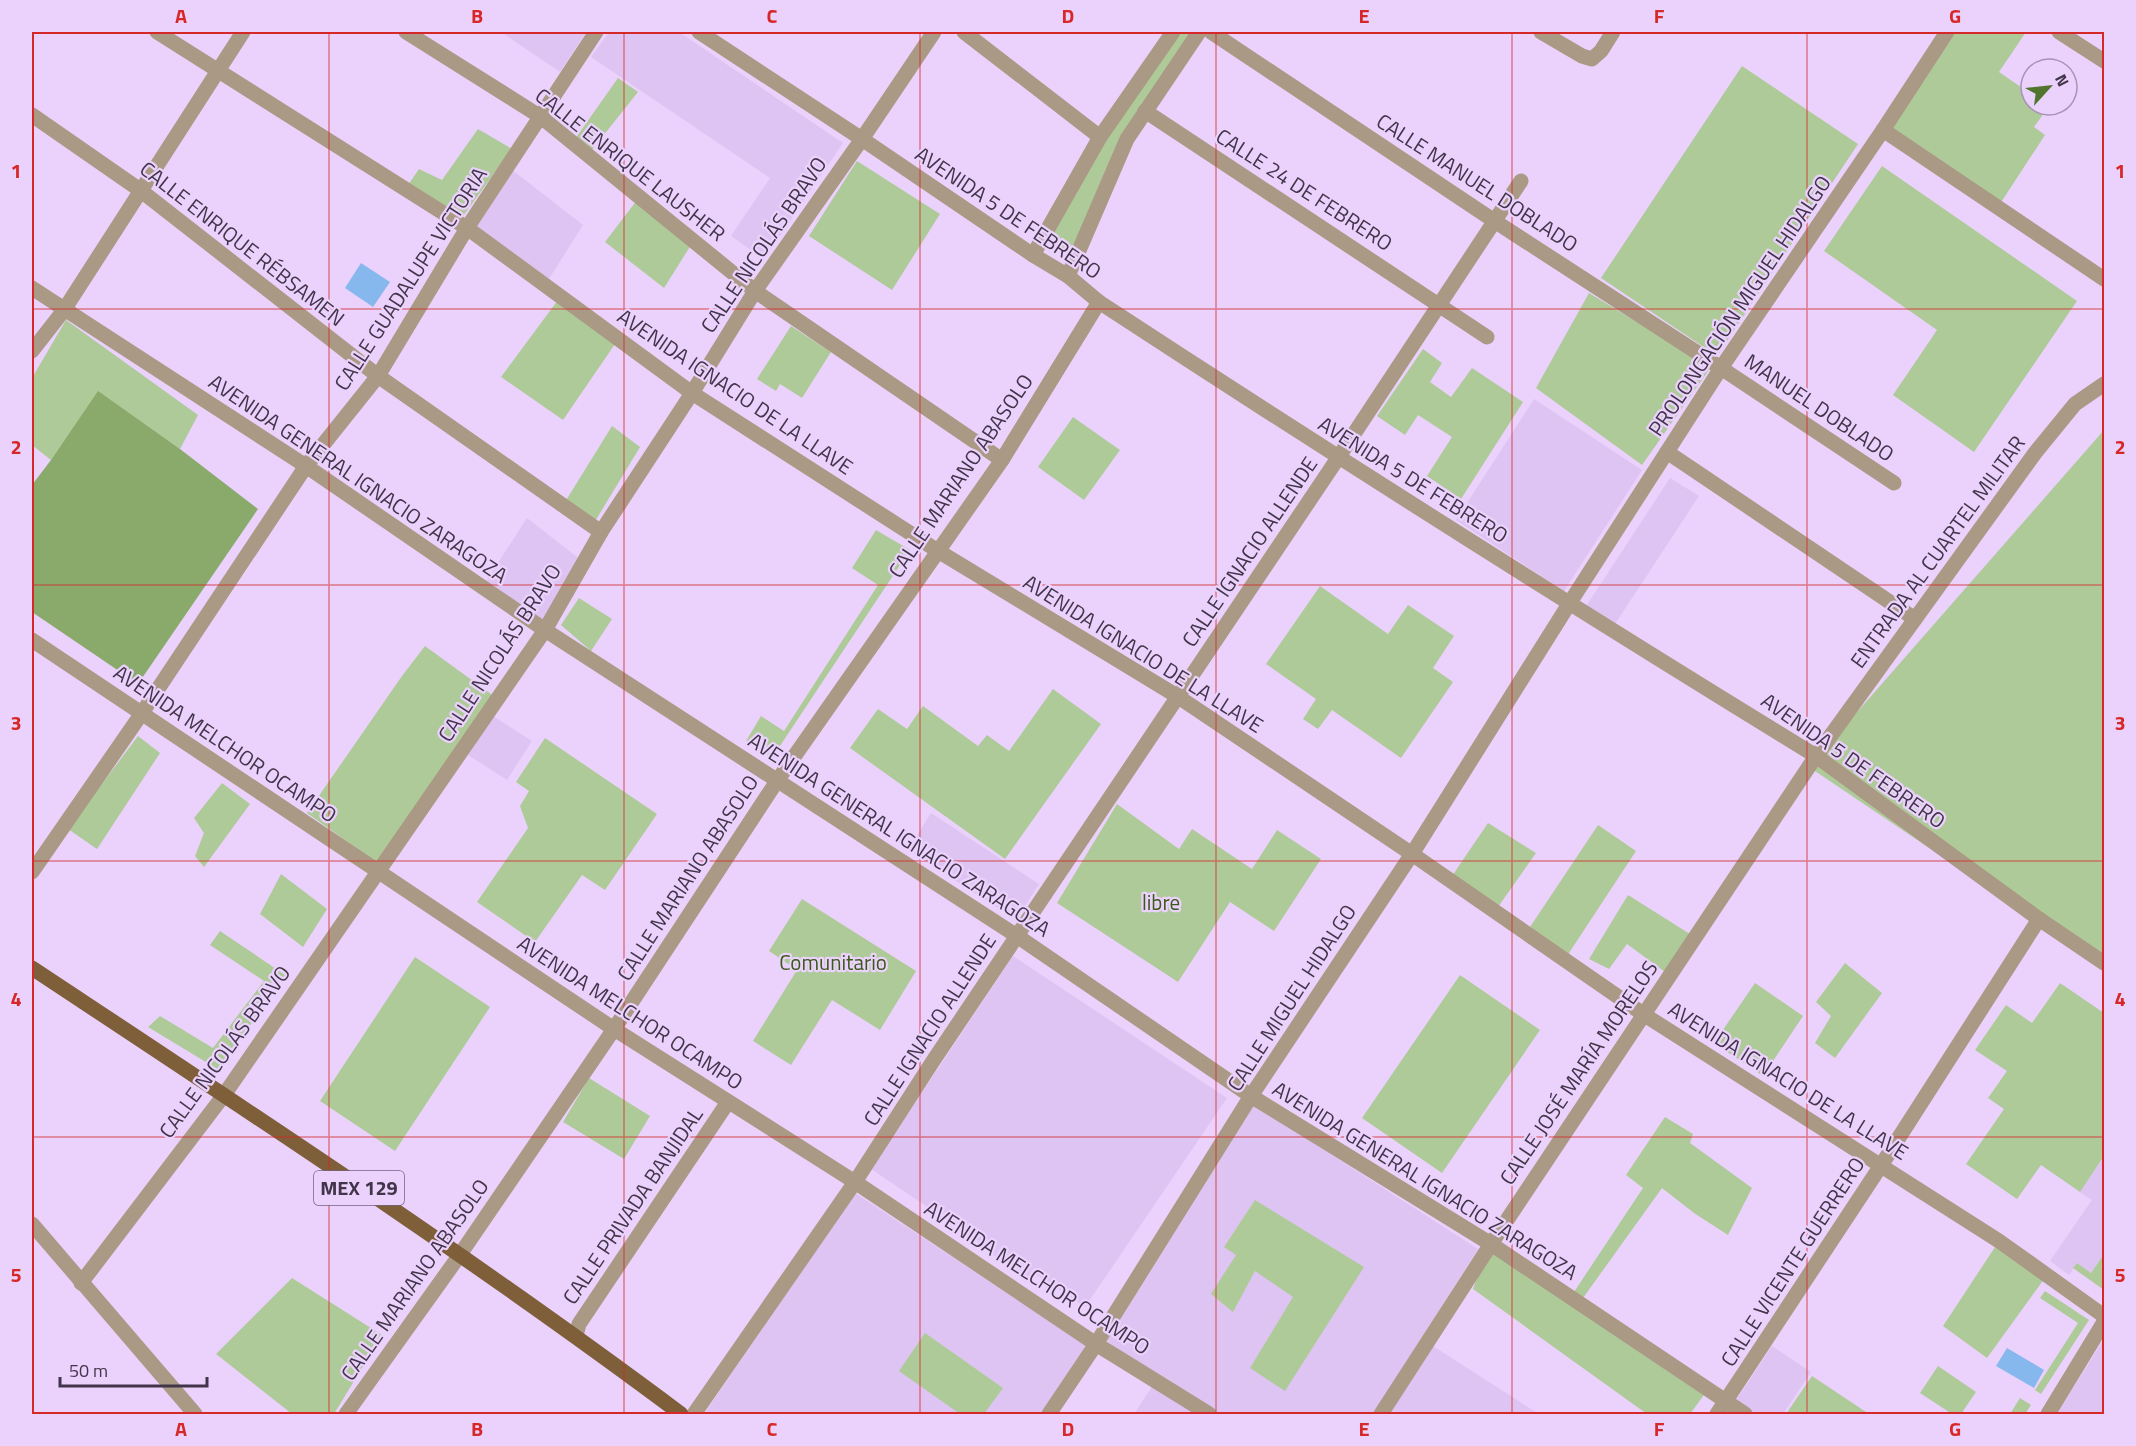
<svg xmlns="http://www.w3.org/2000/svg" width="2136" height="1446" font-family="'Titillium Web',sans-serif">
<style>
.built{fill:#dec4f2}
.green{fill:#afca99}
.forest{fill:#89aa6b}
.water{fill:#86b8ee}
.lines{fill:none;stroke-linecap:round;stroke-linejoin:round}
.minor{stroke:#aa9984;stroke-width:15}
.tertiary{stroke:#aa9984;stroke-width:15}
.primary{stroke:#7e5f39;stroke-width:15}
.grid{fill:none;stroke:#d62828;stroke-width:1.5;stroke-opacity:0.55}
.labels{text-anchor:middle;stroke-width:4.5;stroke-linejoin:round;paint-order:stroke}
.shield{fill:#ebd2fd;stroke:#756480;stroke-width:1.5}
.shield-label{font-size:20px;font-weight:bold;fill:#42354a}
.street-label{font-size:21px;fill:#42354a;stroke:#ebd2fd}
.park-label{font-size:21px;fill:#3b5918;stroke:#ebd2fd}
.neatline{fill:none;stroke:#d62828;stroke-width:2}
.grid-label{font-size:20px;text-anchor:middle;font-weight:bold;fill:#d62828}
</style>
<rect width="100%" height="100%" fill="#ebd2fd"/>
<g class="built">
<polygon points="501,32 586,32 560,72"/>
<polygon points="609,32 679,32 843,143 764,259 731,236 770,178 591,57"/>
<polygon points="511,169 583,225 547,282 473,227"/>
<polygon points="1534,399 1642,470 1564,591 1456,520"/>
<polygon points="1670,478 1699,496 1613,627 1585,608"/>
<polygon points="527,518 581,560 542,624 485,583"/>
<polygon points="493,716 532,741 507,780 468,755"/>
<polygon points="931,813 1039,884 1016,920 908,850"/>
<polygon points="1013,956 1227,1098 1085,1307 1034,1273 1029,1280 977,1244 978,1241 871,1169"/>
<polygon points="1254,1105 1478,1249 1373,1414 1219,1414 1161,1380 1107,1341"/>
<polygon points="2104,1157 2104,1254 2091,1273 2077,1263 2069,1275 2050,1261 2092,1200 2080,1192"/>
<polygon points="855,1193 1086,1345 1040,1414 704,1414"/>
<polygon points="2104,1339 2104,1414 2056,1414 2057,1414"/>
<polygon points="1433,1346 1539,1414 1387,1414"/>
<polygon points="1772,1346 1811,1372 1783,1414 1754,1414 1735,1402"/>
<polygon points="1153,1385 1199,1414 1134,1414"/>
</g>
<g class="green">
<polygon points="1179,32 1192,32 1072,258 1047,242 1099,148"/>
<polygon points="1955,32 2026,32 1999,72 2031,94 2031,105 2049,106 2034,127 2045,135 1998,207 1890,128"/>
<polygon points="1742,66 1858,144 1717,356 1601,278"/>
<polygon points="618,78 638,92 591,151 575,139"/>
<polygon points="478,129 512,149 463,216 408,185 419,169 442,180"/>
<polygon points="857,161 940,214 892,290 809,236"/>
<polygon points="1882,166 2077,301 1974,452 1893,395 1937,330 1824,251"/>
<polygon points="637,200 691,245 664,288 605,242"/>
<polygon points="1589,293 1711,367 1642,465 1536,388"/>
<polygon points="558,300 615,344 563,420 501,377"/>
<polygon points="66,320 198,415 180,449 98,392 51,460 32,445 32,378"/>
<polygon points="791,326 831,352 802,398 780,384 776,391 757,379"/>
<polygon points="1423,349 1442,363 1430,382 1451,397 1472,368 1523,402 1461,499 1427,476 1452,437 1418,415 1405,435 1377,416"/>
<polygon points="1073,417 1120,450 1084,500 1038,467"/>
<polygon points="612,426 640,447 594,523 565,502"/>
<polygon points="2104,430 2104,966 1809,767"/>
<polygon points="876,530 910,550 772,758 746,741 761,716 784,731 878,585 852,568"/>
<polygon points="1320,586 1388,634 1408,605 1454,636 1433,668 1453,682 1401,758 1332,710 1318,729 1303,719 1316,699 1266,664"/>
<polygon points="579,598 612,619 591,651 561,625"/>
<polygon points="425,646 495,697 377,863 307,813 402,676"/>
<polygon points="1053,689 1101,724 1005,859 850,748 878,709 907,729 923,706 978,746 987,735 1009,751"/>
<polygon points="138,736 160,753 97,849 68,829"/>
<polygon points="545,738 657,814 605,890 582,875 535,942 477,902 528,828 520,806 529,791 516,782"/>
<polygon points="222,783 250,804 204,867 195,856 204,833 194,818"/>
<polygon points="1117,804 1179,849 1192,829 1252,869 1277,830 1321,859 1274,931 1230,902 1178,982 1057,903"/>
<polygon points="1488,823 1536,853 1498,907 1452,876"/>
<polygon points="1598,825 1636,851 1567,956 1528,930"/>
<polygon points="281,874 327,909 303,947 260,914"/>
<polygon points="1628,895 1690,934 1665,972 1627,944 1609,969 1589,959"/>
<polygon points="802,899 916,971 880,1030 832,1000 791,1065 753,1041 797,970 769,951"/>
<polygon points="220,931 285,975 219,1070 148,1027 160,1016 213,1048 264,981 210,945"/>
<polygon points="415,957 490,1007 395,1151 320,1101"/>
<polygon points="1845,963 1882,993 1835,1058 1815,1043 1831,1016 1816,1002"/>
<polygon points="1460,975 1540,1030 1442,1173 1362,1118"/>
<polygon points="1755,983 1803,1016 1763,1076 1714,1043"/>
<polygon points="2060,983 2104,1013 2104,1156 2080,1192 2041,1165 2017,1199 1966,1164 2004,1109 1988,1098 2007,1071 1975,1050 2006,1005 2032,1023"/>
<polygon points="589,1078 650,1116 624,1159 563,1122"/>
<polygon points="1665,1117 1693,1134 1690,1143 1752,1188 1728,1235 1694,1213 1662,1188 1583,1298 1574,1292 1643,1188 1626,1175"/>
<polygon points="1255,1200 1364,1267 1285,1391 1250,1368 1293,1297 1255,1271 1233,1312 1211,1294 1236,1255 1224,1247"/>
<polygon points="1999,1241 2047,1275 1987,1358 1943,1326"/>
<polygon points="1488,1249 1704,1395 1690,1414 1647,1414 1473,1289"/>
<polygon points="2104,1254 2104,1290 2073,1268 2077,1263 2091,1273"/>
<polygon points="292,1278 382,1335 334,1414 292,1414 216,1354"/>
<polygon points="2045,1291 2089,1320 2041,1394 2035,1390 2078,1323 2040,1298"/>
<polygon points="925,1333 1003,1388 984,1414 960,1414 899,1371"/>
<polygon points="1938,1366 1976,1392 1961,1414 1952,1414 1920,1393"/>
<polygon points="1812,1376 1866,1412 1865,1414 1786,1414"/>
<polygon points="2020,1398 2031,1405 2025,1414 2010,1414"/>
</g>
<polygon class="forest" points="98,391 180,449 258,509 138,684 32,612 32,485 51,460"/>
<g class="water">
<polygon points="361,263 390,282 373,307 345,288"/>
<polygon points="2007,1348 2044,1370 2034,1388 1996,1366"/>
</g>
<g class="lines">
<g class="minor">
<polyline points="157,32 467,228 692,393 938,551 1177,696 1412,854 1643,1014 1999,1241 2104,1316"/>
<polyline points="406,32 541,117 755,291 1002,460"/>
<polyline points="699,32 862,139 934,32"/>
<polyline points="964,32 1100,137"/>
<polyline points="1211,32 1496,222 1721,368 1894,483"/>
<polyline points="1541,32 1582,56 1592,59 1601,51 1613,32"/>
<polyline points="2059,32 2104,61"/>
<polyline points="1145,111 1487,337"/>
<polyline points="32,115 140,190 378,376 601,532"/>
<polyline points="1883,130 2104,279"/>
<polyline points="32,288 306,466 545,630 1017,936 1251,1096 1491,1244 1745,1414"/>
<polyline points="32,351 64,310 243,32"/>
<polyline points="2104,384 2075,404 2035,453 1816,756 2039,919 2104,963"/>
<polyline points="1667,452 1915,619"/>
<polyline points="1569,604 1721,368 1883,130 1947,32"/>
<polyline points="32,872 142,713 306,466 378,376 467,228 596,32"/>
<polyline points="32,1224 195,1414"/>
<polyline points="576,1336 579,1324 728,1102"/>
<polyline points="346,1414 459,1256 614,1029 777,781 1002,460 1099,302"/>
<polyline points="694,1414 855,1182 933,1061 1338,458 1521,181"/>
<polyline points="1717,1414 1882,1164 2039,919"/>
<polyline points="2048,1414 2104,1322"/>
</g>
<g class="tertiary">
<polyline points="1033,255 1100,137 1173,32"/>
<polyline points="1068,276 1127,139 1199,32"/>
<polyline points="32,640 614,1029 855,1182 1096,1344 1209,1414"/>
<path d="M81,1283L224,1095L545,630L601,532L692,393L755,291L862,139L1033,255L1068,276L1099,302C1336,457 1575,608 1816,756L1491,1244L1381,1414"/>
<polyline points="1049,1414 1096,1344 1251,1096 1412,854 1569,604"/>
</g>
<path class="primary" d="M32,968C251,1113 471,1257 681,1414"/>
</g>
<path class="grid" d="M329,32V1414M624,32V1414M920,32V1414M1216,32V1414M1512,32V1414M1807,32V1414M32,309H2104M32,585H2104M32,861H2104M32,1137H2104"/>
<g class="labels">
<rect class="shield" x="314" y="1171" width="90" height="34" rx="4.5"/>
<g class="shield-label">
<text x="359" y="1195">MEX 129</text>
</g>
<g class="street-label">
<text transform="translate(630 165) rotate(38)" y="7">CALLE ENRIQUE LAUSHER</text>
<text transform="translate(1477 183) rotate(33)" y="7">CALLE MANUEL DOBLADO</text>
<text transform="translate(1304 190) rotate(33)" y="7">CALLE 24 DE FEBRERO</text>
<text transform="translate(1008 213) rotate(34)" y="7">AVENIDA 5 DE FEBRERO</text>
<text transform="translate(242 244) rotate(38)" y="7">CALLE ENRIQUE RÉBSAMEN</text>
<text transform="translate(764 245) rotate(-56)" y="7">CALLE NICOLÁS BRAVO</text>
<text transform="translate(411 279) rotate(-57)" y="7">CALLE GUADALUPE VICTORIA</text>
<text transform="translate(1740 306) rotate(-56)" y="7">PROLONGACIÓN MIGUEL HIDALGO</text>
<text transform="translate(735 392) rotate(34)" y="7">AVENIDA IGNACIO DE LA LLAVE</text>
<text transform="translate(1819 408) rotate(34)" y="7">MANUEL DOBLADO</text>
<text transform="translate(961 476) rotate(-56)" y="7">CALLE MARIANO ABASOLO</text>
<text transform="translate(358 479) rotate(34)" y="7">AVENIDA GENERAL IGNACIO ZARAGOZA</text>
<text transform="translate(1413 480) rotate(32)" y="7">AVENIDA 5 DE FEBRERO</text>
<text transform="translate(1250 552) rotate(-56)" y="7">CALLE IGNACIO ALLENDE</text>
<text transform="translate(1938 552) rotate(-54)" y="7">ENTRADA AL CUARTEL MILITAR</text>
<text transform="translate(500 653) rotate(-57)" y="7">CALLE NICOLÁS BRAVO</text>
<text transform="translate(1143 654) rotate(32)" y="7">AVENIDA IGNACIO DE LA LLAVE</text>
<text transform="translate(225 744) rotate(34)" y="7">AVENIDA MELCHOR OCAMPO</text>
<text transform="translate(1853 761) rotate(35)" y="7">AVENIDA 5 DE FEBRERO</text>
<text transform="translate(899 835) rotate(33)" y="7">AVENIDA GENERAL IGNACIO ZARAGOZA</text>
<text transform="translate(688 878) rotate(-57)" y="7">CALLE MARIANO ABASOLO</text>
<text transform="translate(1292 998) rotate(-57)" y="7">CALLE MIGUEL HIDALGO</text>
<text transform="translate(630 1013) rotate(33)" y="7">AVENIDA MELCHOR OCAMPO</text>
<text transform="translate(930 1030) rotate(-57)" y="7">CALLE IGNACIO ALLENDE</text>
<text transform="translate(225 1052) rotate(-54)" y="7">CALLE NICOLÁS BRAVO</text>
<text transform="translate(1579 1073) rotate(-56)" y="7">CALLE JOSÉ MARÍA MORELOS</text>
<text transform="translate(1788 1081) rotate(32)" y="7">AVENIDA IGNACIO DE LA LLAVE</text>
<text transform="translate(1425 1181) rotate(32)" y="7">AVENIDA GENERAL IGNACIO ZARAGOZA</text>
<text transform="translate(633 1206) rotate(-56)" y="7">CALLE PRIVADA BANJIDAL</text>
<text transform="translate(1793 1262) rotate(-57)" y="7">CALLE VICENTE GUERRERO</text>
<text transform="translate(1037 1278) rotate(33)" y="7">AVENIDA MELCHOR OCAMPO</text>
<text transform="translate(415 1280) rotate(-55)" y="7">CALLE MARIANO ABASOLO</text>
</g>
<g class="park-label">
<text x="1161" y="910">libre</text>
<text x="833" y="970">Comunitario</text>
</g>
</g>
<rect width="2136" height="1446" fill="none" stroke="#ebd2fd" stroke-width="66"/>
<g transform="translate(2049 87) rotate(63)"><circle r="28" fill="#ebd2fd" stroke="#a793b5" stroke-width="1.5"/>
<path d="M0-4.5L10 22L0 15L-10 22Z" fill="#52752d"/>
<text y="-9" font-size="16" font-weight="bold" text-anchor="middle" fill="#42354a">N</text>
</g>
<path d="M60 1377v9h147v-9" fill="none" stroke="#42354a" stroke-width="3"/>
<text x="69" y="1377" font-size="18" fill="#42354a" stroke="#ebd2fd" stroke-width="4.5" paint-order="stroke">50 m</text>
<rect x="33" y="33" width="2070" height="1380" class="neatline"/>
<g class="grid-label">
<text x="181" y="23">A</text>
<text x="477" y="23">B</text>
<text x="772" y="23">C</text>
<text x="1068" y="23">D</text>
<text x="1364" y="23">E</text>
<text x="1659" y="23">F</text>
<text x="1955" y="23">G</text>
<text x="16" y="178">1</text>
<text x="2120" y="178">1</text>
<text x="16" y="454">2</text>
<text x="2120" y="454">2</text>
<text x="16" y="730">3</text>
<text x="2120" y="730">3</text>
<text x="16" y="1006">4</text>
<text x="2120" y="1006">4</text>
<text x="16" y="1282">5</text>
<text x="2120" y="1282">5</text>
<text x="181" y="1436">A</text>
<text x="477" y="1436">B</text>
<text x="772" y="1436">C</text>
<text x="1068" y="1436">D</text>
<text x="1364" y="1436">E</text>
<text x="1659" y="1436">F</text>
<text x="1955" y="1436">G</text>
</g>
</svg>
